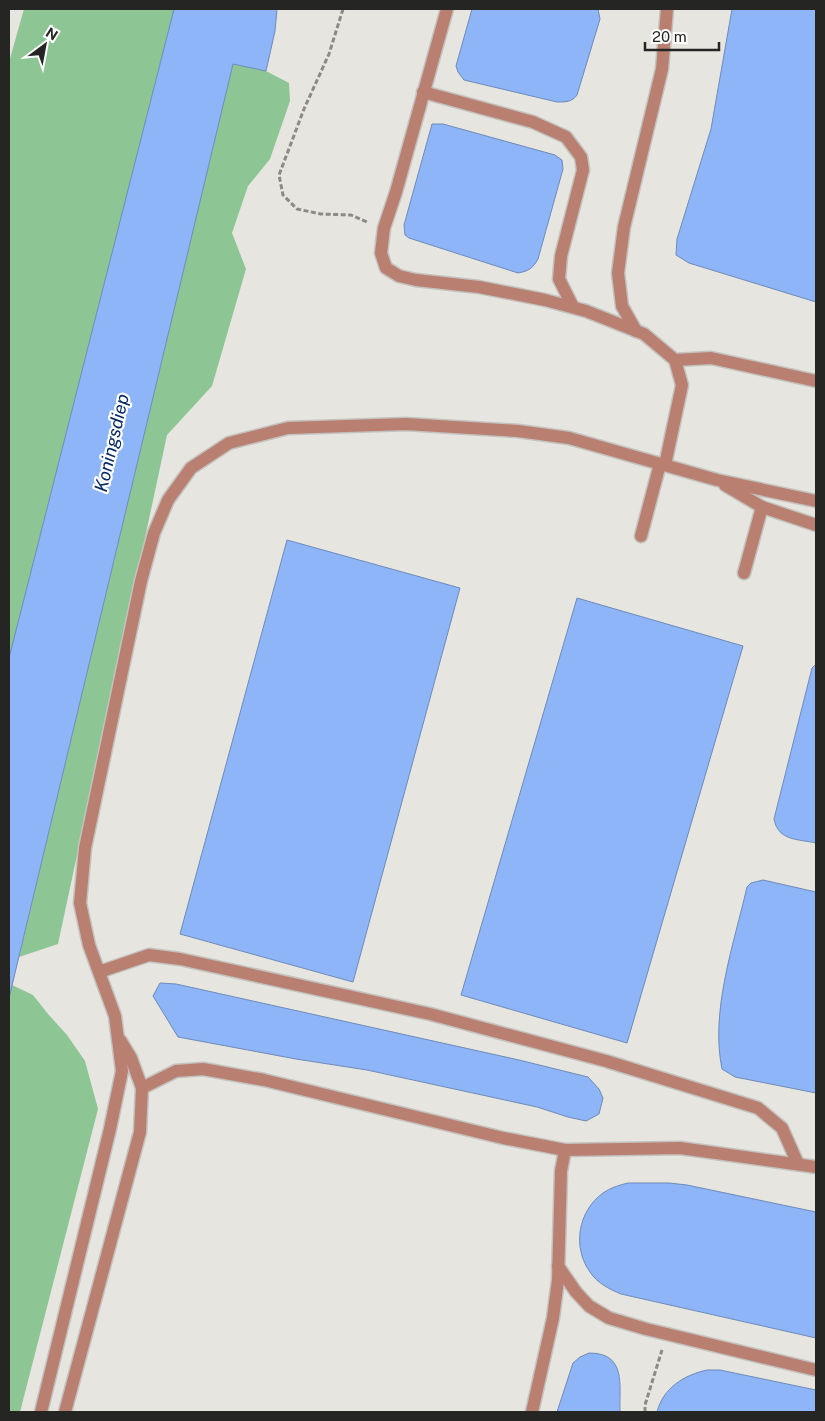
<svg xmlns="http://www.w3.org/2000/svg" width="825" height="1421" font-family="'Public Sans',sans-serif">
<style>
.green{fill:#8dc595}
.water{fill:#8db5f8;stroke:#6e8ab8}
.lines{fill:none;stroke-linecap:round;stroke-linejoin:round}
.minor-casing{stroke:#c4c2be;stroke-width:15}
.path{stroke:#8b8a86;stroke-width:3;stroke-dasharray:5 2.5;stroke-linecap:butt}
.minor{stroke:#b98072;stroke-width:12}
.labels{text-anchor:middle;stroke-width:4.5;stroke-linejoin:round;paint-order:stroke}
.water-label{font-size:18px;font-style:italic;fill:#082a63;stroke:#fff}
</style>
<rect width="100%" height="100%" fill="#e7e5e0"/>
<g class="green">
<polygon points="24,9 174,9 9,658 9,62"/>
<polygon points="233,64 266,71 289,83 290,101 270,159 248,186 232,233 246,269 212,386 167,435 58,944 19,957"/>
<polygon points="12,985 33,995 48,1014 67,1035 85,1061 98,1109 20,1412 9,1412 9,998"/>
</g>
<g class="water">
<polygon points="174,9 277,9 275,31 266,71 233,64 9,998 9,658"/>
<path d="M472,9H598L600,19L577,95C572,102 566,102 557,102L464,80L458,72L456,66Z"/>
<polygon points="732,9 816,9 816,302 689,263 676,255 677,239 711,129"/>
<path d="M432,124H443L555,155L562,160L563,169L538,259C533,268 529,271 518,273L409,238L405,235L404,225Z"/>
<polygon points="287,540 460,588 353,982 180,934"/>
<polygon points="577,598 743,646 627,1043 461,995"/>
<path d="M816,664V843C798,839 778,841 774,819L812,668Z"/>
<path d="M763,880L816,892V1093L735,1077L722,1069C710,1011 734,944 747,887L751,883Z"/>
<polygon points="160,983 176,984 519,1060 588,1077 599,1089 603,1098 599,1114 586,1121 568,1117 537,1107 367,1070 296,1059 178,1037 153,996"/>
<path d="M628,1183H669L687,1185L816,1212V1338L621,1294C609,1289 597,1283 590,1272C572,1247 578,1211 603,1193C610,1188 619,1185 628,1183Z"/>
<path d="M589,1353C627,1353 619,1385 620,1412H557L573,1363L580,1357Z"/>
<path d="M707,1370H720L816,1390V1412H657C663,1388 684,1375 707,1370Z"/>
</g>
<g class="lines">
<g class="minor-casing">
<g id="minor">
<polyline points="447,9 396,192 384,228 381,253 386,268 399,276 416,280 479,287 545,300 586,311 644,334 675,360 682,385 665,465"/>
<polyline points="423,92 533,122 566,137 581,157 583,170 561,256 559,279 573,307"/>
<polyline points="636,331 622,306 618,273 624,227 662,69 667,9"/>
<polyline points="675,360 711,358 816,381"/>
<polyline points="725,485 762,507 816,525"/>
<polyline points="641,536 660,464"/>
<polyline points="744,573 762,507"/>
<polyline points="99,972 149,955 180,959 430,1014 606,1061 758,1108 782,1128 798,1164"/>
<polyline points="142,1088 176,1071 203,1069 264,1080 503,1138 565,1150 680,1148 816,1167"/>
<polyline points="558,1266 576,1292 589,1306 609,1318 646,1329 816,1370"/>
<polyline points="41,1412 110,1129 122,1071 115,1016 89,945 80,903 85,848 141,581 154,533 168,500 191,468 229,443 288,428 406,424 518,431 569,438 717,480 816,501"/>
<polyline points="65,1412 140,1132 142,1088 131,1058 120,1040"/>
<polyline points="532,1412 553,1318 558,1280 561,1171 565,1150"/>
</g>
</g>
<g class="path">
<polyline points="343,9 329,54 304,109 279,175 283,195 297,209 321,214 351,215 367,222"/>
<polyline points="645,1412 645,1405 662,1350"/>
</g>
<use href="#minor" class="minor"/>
</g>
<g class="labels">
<g class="water-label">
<text transform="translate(112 443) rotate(-77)" y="6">Koningsdiep</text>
</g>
</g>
<rect width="825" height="1421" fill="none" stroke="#252523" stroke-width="20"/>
<g transform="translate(45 45) rotate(32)" stroke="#ffffff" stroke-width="4" paint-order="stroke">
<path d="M0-4L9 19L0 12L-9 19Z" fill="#252523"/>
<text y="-8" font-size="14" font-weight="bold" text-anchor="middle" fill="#252523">N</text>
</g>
<path d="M645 42v8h74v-8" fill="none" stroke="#252523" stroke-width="2.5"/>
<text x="652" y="42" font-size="15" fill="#252523" stroke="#ffffff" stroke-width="4" paint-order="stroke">20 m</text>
</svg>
